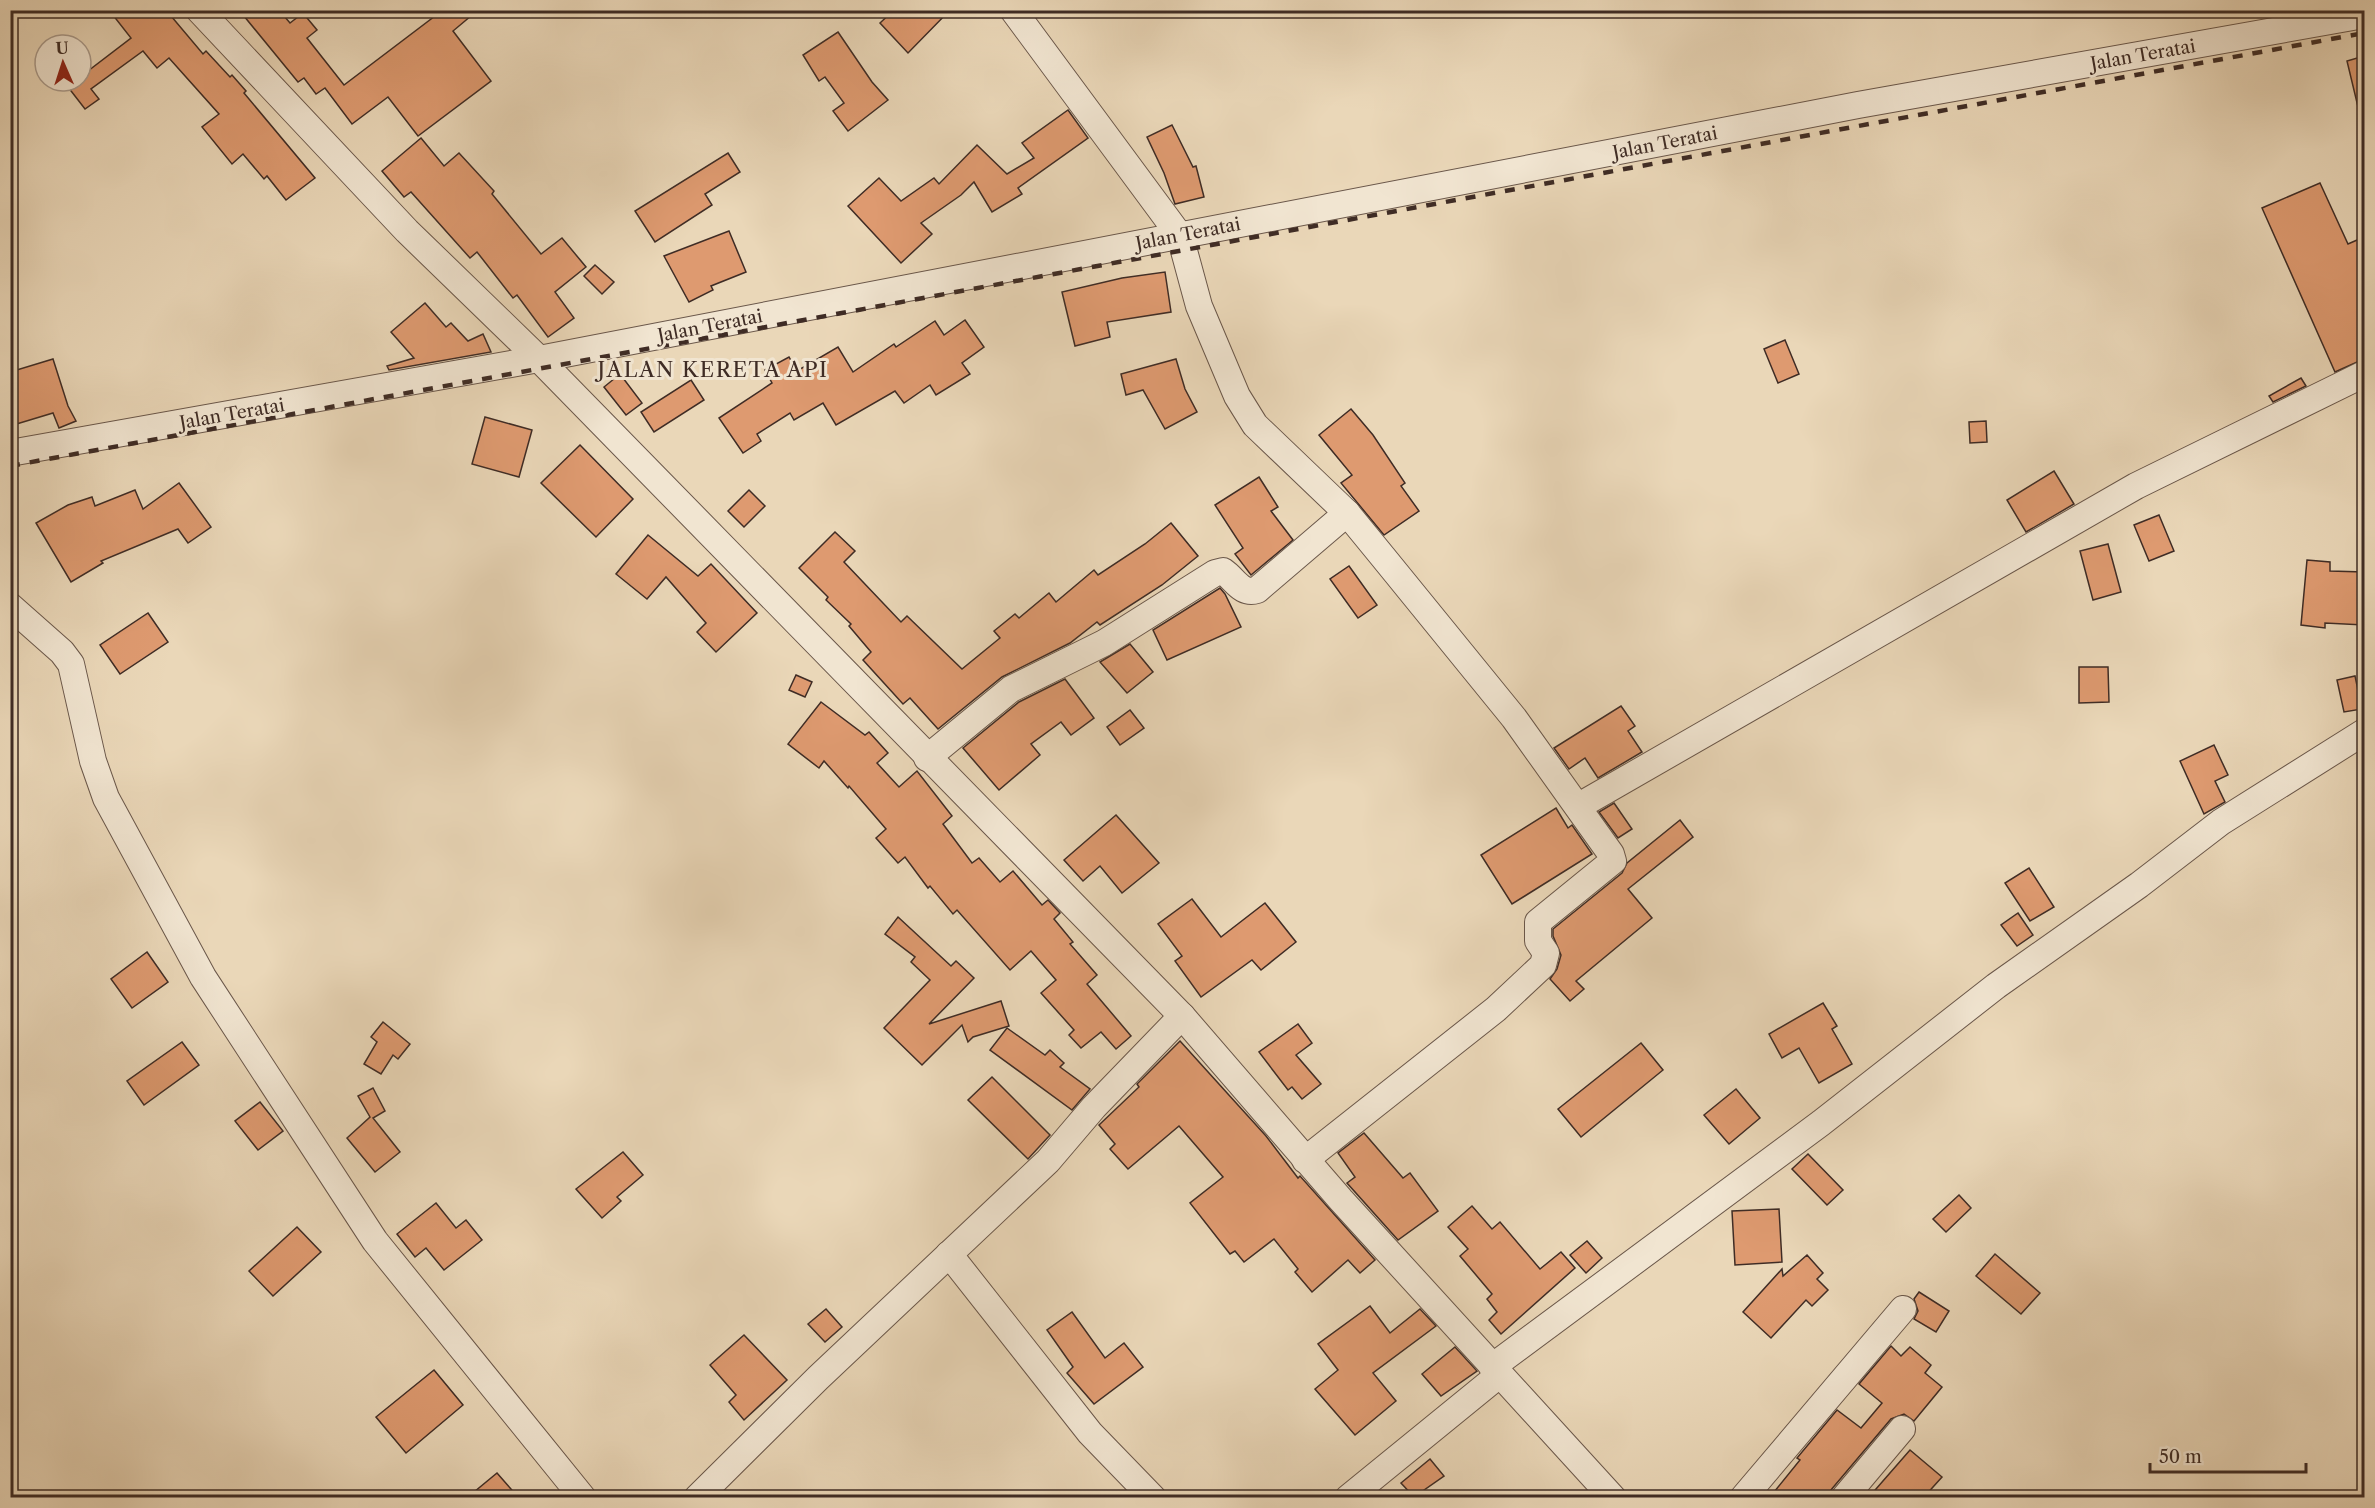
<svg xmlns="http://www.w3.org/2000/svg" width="2375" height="1508" font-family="'Libre Caslon Text',serif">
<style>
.building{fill:#de9a70;stroke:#3f2c25;stroke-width:1.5}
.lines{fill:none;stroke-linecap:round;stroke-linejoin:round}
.minor-casing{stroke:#6a574a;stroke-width:28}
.minor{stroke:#f1e5d1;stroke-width:26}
.rail{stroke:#3f2c25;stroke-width:4.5;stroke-dasharray:10 10;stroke-linecap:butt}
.labels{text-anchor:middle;stroke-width:6;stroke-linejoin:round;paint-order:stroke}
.street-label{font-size:18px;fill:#3f2c25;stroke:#f1e5d1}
.quarter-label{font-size:21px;letter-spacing:1.5px;fill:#3f2c25;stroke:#f1e5d1}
</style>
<rect width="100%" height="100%" fill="#ead7b8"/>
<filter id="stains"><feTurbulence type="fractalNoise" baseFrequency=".00333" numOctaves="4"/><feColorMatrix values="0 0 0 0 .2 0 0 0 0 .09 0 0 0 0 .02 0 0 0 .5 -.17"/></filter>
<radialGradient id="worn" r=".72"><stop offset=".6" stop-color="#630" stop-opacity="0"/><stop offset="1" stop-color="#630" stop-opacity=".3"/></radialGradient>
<g class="building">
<polygon points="109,10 166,10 203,54 206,51 230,77 232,75 246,91 244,93 315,178 286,200 267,176 264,179 243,154 232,164 202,127 219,114 169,58 157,68 143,51 91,89 99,99 85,109 68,87 81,81 88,71 131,38"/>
<polygon points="239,10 279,10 290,23 303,13 317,30 307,38 344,85 443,10 478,10 453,31 491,81 418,136 388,97 352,124 325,88 316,94 304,78 298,82"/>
<polygon points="894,10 950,10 908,53 880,23"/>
<polygon points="838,32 872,82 888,100 848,131 833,111 844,103 825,77 819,81 803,55"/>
<polygon points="2364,56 2364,106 2358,107 2347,61"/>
<polygon points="1068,110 1088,138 1018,188 1022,194 992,212 974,182 961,195 921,223 932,234 901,263 848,206 879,178 901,201 934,178 939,184 977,145 1007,174 1034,158 1022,143"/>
<polygon points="1172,125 1193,167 1196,166 1204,197 1175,204 1164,173 1147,137"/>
<polygon points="421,138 444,166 459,153 494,191 492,194 541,254 562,238 586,267 555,292 574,318 548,337 517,295 513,298 477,252 470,258 411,192 404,197 382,171"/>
<polygon points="728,153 740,172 705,194 712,205 655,242 635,211"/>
<polygon points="2320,183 2348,244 2364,237 2364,359 2335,372 2262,208"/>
<polygon points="729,231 746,272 711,286 713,290 689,302 664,256"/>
<polygon points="595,265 614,282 602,294 584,276"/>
<polygon points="1165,272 1171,312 1107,322 1110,337 1075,346 1062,292 1122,278"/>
<polygon points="425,303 446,327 451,323 468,341 483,334 491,352 389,370 387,366 414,358 391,332"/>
<polygon points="965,320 984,347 962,363 970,374 936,395 930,385 904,403 895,391 836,425 823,403 794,420 790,413 757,434 761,441 743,453 719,418 772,383 765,370 789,357 797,371 838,347 853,372 894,344 896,347 935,321 944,335"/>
<polygon points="1785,340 1799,374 1778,383 1764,349"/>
<polygon points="53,359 68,406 76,421 59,428 53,413 10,426 10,372"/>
<polygon points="1176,359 1185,389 1197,412 1165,429 1143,390 1126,395 1121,374"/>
<polygon points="620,374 642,403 626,415 604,387"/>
<polygon points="2301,378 2306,386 2273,402 2269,396"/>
<polygon points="691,380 704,400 654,432 641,412"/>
<polygon points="1351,409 1373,435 1405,483 1401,486 1419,511 1384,535 1341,483 1352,475 1319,435"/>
<polygon points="485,417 532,430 519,477 472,464"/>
<polygon points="1986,421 1987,442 1970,443 1969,422"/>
<polygon points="580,445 633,499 596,537 541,483"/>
<polygon points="2054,471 2074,504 2026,532 2007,500"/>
<polygon points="1259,477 1278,507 1271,511 1293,540 1251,575 1235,554 1243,548 1215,505"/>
<polygon points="179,483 211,527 188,543 178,529 101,561 103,563 71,582 36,523 68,505 92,497 95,506 135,490 143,509"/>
<polygon points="749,490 765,506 744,527 728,511"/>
<polygon points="2159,515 2174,551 2149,561 2134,525"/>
<polygon points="1171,523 1198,556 1162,585 1100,625 1097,622 1070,643 1002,677 938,729 910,698 903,704 863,660 871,652 849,626 851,624 826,600 828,597 799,568 835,532 855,551 844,562 901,622 907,616 962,669 1000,638 994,631 1015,614 1019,618 1049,593 1056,602 1094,570 1098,575 1145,544"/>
<polygon points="648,535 698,576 711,564 757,613 716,652 697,632 706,623 666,577 647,599 616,574"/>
<polygon points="2108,544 2121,592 2093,600 2080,551"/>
<polygon points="2307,560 2330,562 2330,571 2364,572 2364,625 2325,623 2325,628 2301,625"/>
<polygon points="1349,566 1377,605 1358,618 1330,579"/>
<polygon points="1220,588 1225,594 1241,627 1167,660 1153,630"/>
<polygon points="148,613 168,642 120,674 100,645"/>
<polygon points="1130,644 1153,672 1127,693 1100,662"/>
<polygon points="2079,667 2108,667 2109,702 2079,703"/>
<polygon points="796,675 812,682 805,697 789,690"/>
<polygon points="2355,676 2362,709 2344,712 2337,680"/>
<polygon points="1065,679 1094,718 1071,735 1061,722 1031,744 1040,755 999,790 963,748 1019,702"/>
<polygon points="821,702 865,735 869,732 888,753 877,763 899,787 917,771 952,816 943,824 972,863 979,858 1000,882 1013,871 1042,905 1048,900 1060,913 1054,919 1073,942 1070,944 1097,975 1087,984 1131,1036 1116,1049 1101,1032 1081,1048 1069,1035 1074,1030 1041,993 1056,980 1031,951 1010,970 957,910 953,914 930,886 928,888 905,857 898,863 876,838 886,829 849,786 848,788 824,761 819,768 788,744"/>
<polygon points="1621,706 1635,726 1628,731 1642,752 1598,778 1585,758 1569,769 1554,748"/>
<polygon points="1130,710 1144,728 1120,745 1107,727"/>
<polygon points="2214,745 2228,775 2215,781 2225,802 2204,814 2180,761"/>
<polygon points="1614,803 1632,829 1618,838 1599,812"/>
<polygon points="1556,808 1568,828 1572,825 1592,854 1512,904 1481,855"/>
<polygon points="1116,815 1159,863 1122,893 1100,866 1083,881 1064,860"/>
<polygon points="1680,820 1693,837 1628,889 1652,918 1576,981 1584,989 1570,1001 1550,979 1557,969 1561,955 1553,936 1553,929 1622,873 1627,863"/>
<polygon points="2029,868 2054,907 2030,921 2005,883"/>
<polygon points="1192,899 1221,937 1265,903 1296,942 1261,970 1252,960 1201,997 1175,961 1182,956 1158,924"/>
<polygon points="2018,913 2033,935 2017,946 2001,925"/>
<polygon points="898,917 951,966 956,961 974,978 929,1024 1001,1001 1009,1026 973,1037 968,1042 962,1025 922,1065 884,1028 930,980 911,962 915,957 885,934"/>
<polygon points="147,952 168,982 132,1008 111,979"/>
<polygon points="1823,1003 1837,1026 1832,1029 1852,1064 1819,1083 1799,1048 1782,1058 1769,1034"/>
<polygon points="383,1022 410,1044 398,1059 393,1055 381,1074 364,1064 377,1042 371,1037"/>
<polygon points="1298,1024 1312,1043 1296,1055 1321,1084 1302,1099 1292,1087 1288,1090 1259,1052"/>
<polygon points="1007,1028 1045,1055 1050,1050 1064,1063 1060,1067 1090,1089 1072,1110 990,1050"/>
<polygon points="1180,1041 1266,1136 1298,1178 1300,1176 1375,1260 1360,1273 1348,1260 1312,1292 1295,1272 1298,1269 1274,1239 1244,1262 1235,1251 1230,1254 1190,1203 1223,1177 1179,1126 1128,1169 1110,1149 1115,1144 1099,1125 1139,1087 1137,1084"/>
<polygon points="182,1042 199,1065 144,1105 127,1081"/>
<polygon points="1641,1043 1663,1070 1581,1137 1558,1109"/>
<polygon points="992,1077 1050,1135 1028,1159 968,1100"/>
<polygon points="373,1088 385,1111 373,1118 400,1152 375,1172 347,1138 370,1117 358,1096"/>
<polygon points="1736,1089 1760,1118 1729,1144 1704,1115"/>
<polygon points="260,1102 283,1131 258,1150 235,1121"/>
<polygon points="1364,1133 1403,1178 1410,1173 1438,1211 1398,1240 1347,1183 1355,1177 1338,1153"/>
<polygon points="623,1152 643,1175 617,1197 621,1201 602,1218 576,1189"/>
<polygon points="1808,1154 1843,1190 1827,1205 1792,1169"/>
<polygon points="1959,1195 1971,1208 1946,1232 1933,1219"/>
<polygon points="436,1203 456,1228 466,1220 482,1240 444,1270 426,1248 415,1257 397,1234"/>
<polygon points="1472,1206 1492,1229 1500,1222 1540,1269 1561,1252 1575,1268 1501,1334 1489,1320 1497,1312 1487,1299 1492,1294 1460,1256 1468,1249 1448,1227"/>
<polygon points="1779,1209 1782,1262 1735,1265 1732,1211"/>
<polygon points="297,1227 321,1252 273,1296 249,1271"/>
<polygon points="1587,1241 1602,1258 1586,1273 1570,1255"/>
<polygon points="1995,1254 2040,1293 2021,1314 1976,1276"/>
<polygon points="1807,1255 1823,1273 1817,1279 1828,1290 1812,1306 1806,1300 1771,1338 1743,1312 1782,1269 1783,1276"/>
<polygon points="1919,1292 1949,1311 1936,1332 1914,1319 1918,1311 1914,1299"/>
<polygon points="1370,1306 1390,1333 1420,1309 1436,1326 1373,1373 1396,1401 1355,1435 1315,1389 1338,1370 1318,1344"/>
<polygon points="826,1309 842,1327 825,1342 808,1324"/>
<polygon points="1072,1312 1105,1358 1124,1343 1143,1367 1094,1404 1067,1373 1073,1367 1047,1330"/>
<polygon points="744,1335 787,1380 744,1420 729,1402 736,1395 710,1365"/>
<polygon points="1891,1346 1901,1356 1910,1347 1931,1365 1925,1373 1942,1387 1914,1421 1904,1414 1891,1419 1825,1497 1770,1497 1800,1460 1797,1458 1837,1410 1861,1428 1882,1403 1859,1384"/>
<polygon points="1455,1347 1477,1371 1441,1396 1422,1374"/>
<polygon points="434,1370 463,1405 406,1453 376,1417"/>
<polygon points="1910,1450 1942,1477 1924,1497 1869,1497"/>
<polygon points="1430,1459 1444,1476 1414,1497 1401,1483"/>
<polygon points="497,1473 518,1497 468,1497"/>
</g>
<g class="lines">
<g class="minor-casing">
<g id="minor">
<polyline points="199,10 407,231 539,359 1182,1016 1341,1200 1613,1498"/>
<polyline points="1013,10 1180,236 1199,306 1237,396 1255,425 1347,513 1383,557 1514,718 1611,854 1613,861 1538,922 1538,941 1546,953 1543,965 1496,1009 1305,1160"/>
<polyline points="10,453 539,359 1858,105 2364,15"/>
<polyline points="10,606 62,652 71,664 93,761 106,798 203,977 375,1241 583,1498"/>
<path d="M927,758L1011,689L1104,643L1215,573L1223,571C1235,579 1241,595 1257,590L1347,513"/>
<polyline points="1579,806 2136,486 2364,374"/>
<polyline points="949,1254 1090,1433 1153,1498"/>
<polyline points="1492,1367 1821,1123 1996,986 2139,885 2221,822 2364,732"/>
<polyline points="697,1498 818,1378 1048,1161 1094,1107 1182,1016"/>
<polyline points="1348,1498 1499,1375"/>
<polyline points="1743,1498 1903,1309"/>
<polyline points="1844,1498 1902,1429"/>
</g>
</g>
<use href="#minor" class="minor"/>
<polyline class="rail" points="10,466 2364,33"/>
</g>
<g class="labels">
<g class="street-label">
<text transform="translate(2143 55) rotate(-10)" y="6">Jalan Teratai</text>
<text transform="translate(1665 143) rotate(-11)" y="6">Jalan Teratai</text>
<text transform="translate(1188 234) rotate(-11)" y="6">Jalan Teratai</text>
<text transform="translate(710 326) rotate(-11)" y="6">Jalan Teratai</text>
<text transform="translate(232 414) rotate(-10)" y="6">Jalan Teratai</text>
</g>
<g class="quarter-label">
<text x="713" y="377">JALAN KERETA API</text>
</g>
</g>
<rect width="2375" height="1508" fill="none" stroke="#ead7b8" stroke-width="36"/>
<rect x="12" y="12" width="2351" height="1484" fill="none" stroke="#3f2c25" stroke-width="3"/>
<rect x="18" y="18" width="2339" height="1472" fill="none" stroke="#3f2c25" stroke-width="1.5"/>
<g transform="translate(63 63) rotate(357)"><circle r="28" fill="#f1e5d1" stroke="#aa9b8c" stroke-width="1.5"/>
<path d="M0-4.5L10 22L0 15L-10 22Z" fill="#8f2418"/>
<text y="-9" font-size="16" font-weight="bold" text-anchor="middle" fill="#3f2c25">U</text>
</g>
<path d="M2150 1463v9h156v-9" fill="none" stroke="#3f2c25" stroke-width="3"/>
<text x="2159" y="1463" font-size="18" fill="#3f2c25" stroke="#f1e5d1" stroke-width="4.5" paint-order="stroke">50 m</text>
<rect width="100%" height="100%" filter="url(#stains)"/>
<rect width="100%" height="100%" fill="url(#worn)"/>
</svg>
